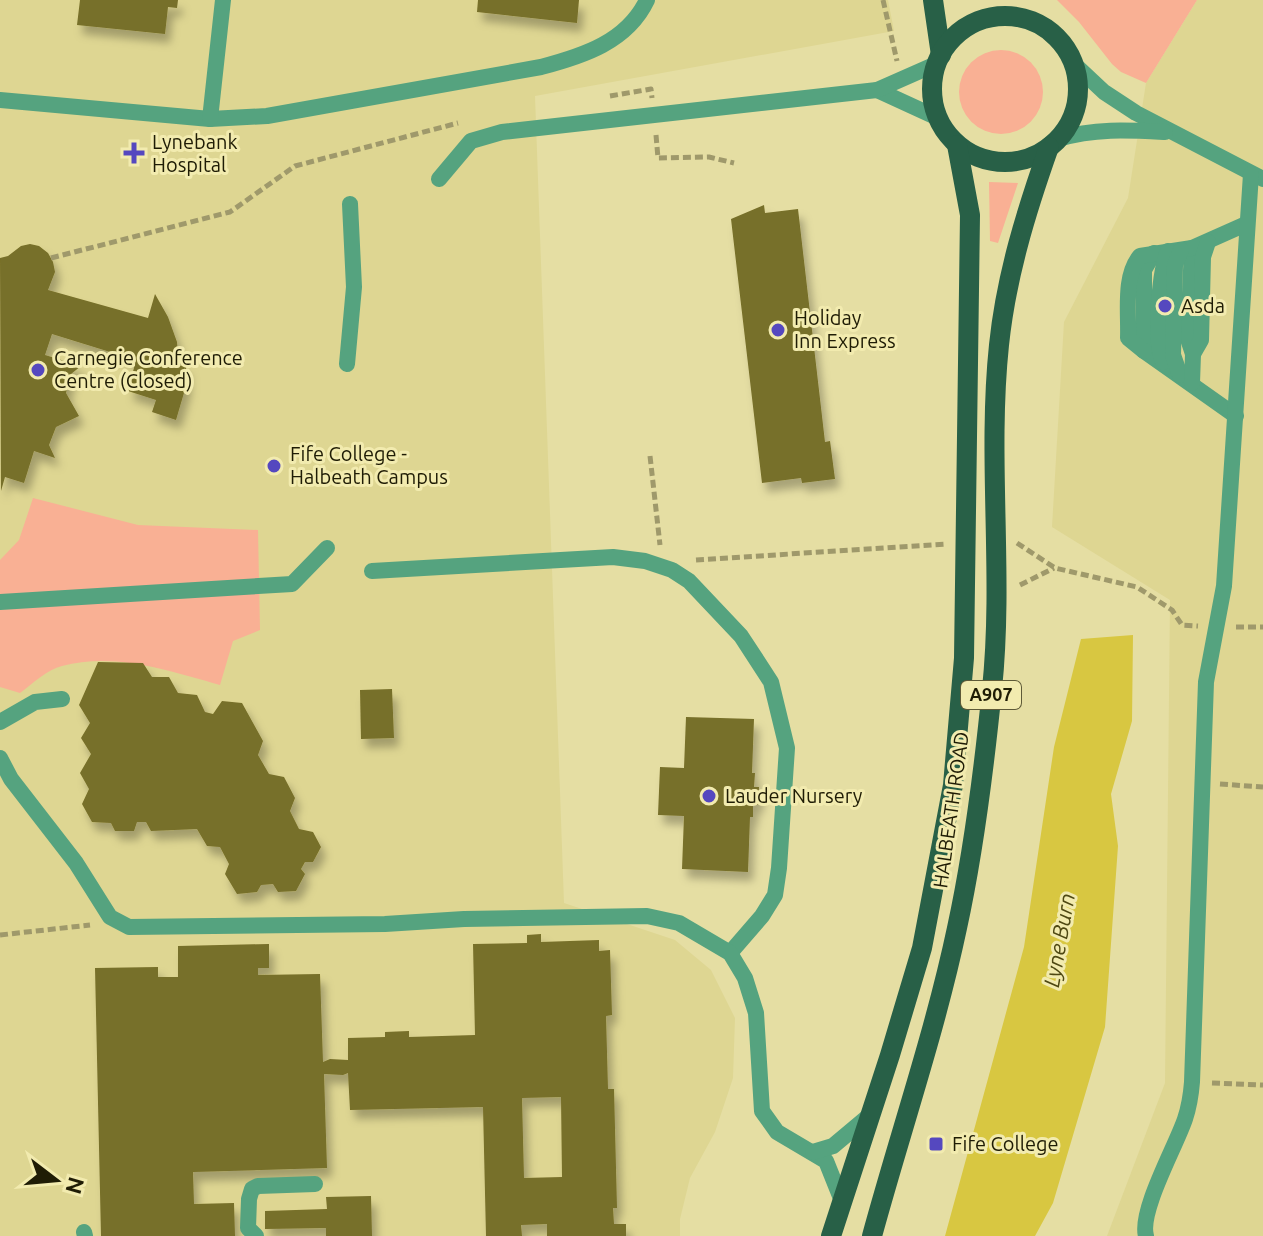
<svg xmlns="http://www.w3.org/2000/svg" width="1263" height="1236" font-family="Ubuntu,sans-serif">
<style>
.built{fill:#ded692}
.green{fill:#f9b094}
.water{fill:#d8c741}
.building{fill:#776f29;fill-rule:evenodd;filter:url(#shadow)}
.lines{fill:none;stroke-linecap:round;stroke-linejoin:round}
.path{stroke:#9f996b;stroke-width:5;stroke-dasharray:8 4;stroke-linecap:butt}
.service{stroke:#55a37f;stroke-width:16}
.primary{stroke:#286047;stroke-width:20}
.poi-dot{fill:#5548bf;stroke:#f2ebaf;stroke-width:3}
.labels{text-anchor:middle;stroke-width:6;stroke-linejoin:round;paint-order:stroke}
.shield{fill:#f2ebaf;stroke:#5e5a38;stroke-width:2}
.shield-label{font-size:18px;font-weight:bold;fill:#1f1c05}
.poi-label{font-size:20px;fill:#1f1c05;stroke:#f2ebaf;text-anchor:start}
.street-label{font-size:20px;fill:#1f1c05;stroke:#f2ebaf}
.water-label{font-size:22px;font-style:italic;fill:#4e4812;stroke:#f2ebaf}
</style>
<defs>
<filter id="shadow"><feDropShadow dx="5" dy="9" stdDeviation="4" flood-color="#0004"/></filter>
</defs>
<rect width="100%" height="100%" fill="#e5dea3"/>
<g class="built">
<polygon points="0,0 888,0 894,31 535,96 564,903 675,940 711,970 735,1018 733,1078 715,1132 690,1178 680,1219 680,1236 0,1236"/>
<polygon points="1197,0 1263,0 1263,1236 1107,1236 1165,1083 1170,600 1052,527 1064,322 1128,198 1146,83"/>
</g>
<g class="green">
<polygon points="1057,0 1197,0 1146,83 1121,72 1112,64 1079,22"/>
<circle cx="1001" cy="92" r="42"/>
<polygon points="989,182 1018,183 998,243 990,241"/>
<path d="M33,498L138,525L258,530L260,630L233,641L220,685C169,671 115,652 62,666C48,669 32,684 20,693L0,687V560L19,540Z"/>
</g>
<polygon class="water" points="1133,635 1132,721 1111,794 1118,846 1105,1027 1053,1203 1035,1236 945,1236 1024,947 1054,747 1081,639"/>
<g class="building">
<polygon points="80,0 178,0 177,8 168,7 165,34 77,25"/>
<polygon points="478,0 579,0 577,23 477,12"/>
<polygon points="764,205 765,213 798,209 825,442 830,441 835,479 802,483 801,478 762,483 731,219"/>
<polygon points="30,244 39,246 48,253 53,262 55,272 48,290 148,318 155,294 168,317 177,342 179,366 186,365 186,386 176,420 152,412 156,400 128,391 136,360 52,334 45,355 81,366 71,374 66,393 79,416 56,427 49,445 55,458 34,451 24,483 5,477 1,491 0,258 8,256 21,246"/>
<polygon points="98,662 143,663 152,677 169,677 178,693 197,695 205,712 213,714 222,701 242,703 263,741 258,755 269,774 284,777 295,798 290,811 299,829 313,832 321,847 313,862 305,862 301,869 305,874 296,891 278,892 273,884 261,885 257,892 237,894 225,874 229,864 220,847 207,846 197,829 151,831 146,822 137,822 134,831 115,831 111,823 92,822 82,804 89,789 80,773 91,754 81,738 90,723 79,705"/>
<polygon points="392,689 394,738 361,739 360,690"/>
<polygon points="686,717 754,719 752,773 755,773 754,787 759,787 758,805 753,804 753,817 750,817 748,872 682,869 684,816 658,815 660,767 684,768"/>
<path d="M541,934V942L599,940V951L610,950L612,1015L606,1016L608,1089H614L617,1208H613L614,1224H626V1236H547V1224L521,1225L522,1236H486L483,1107L350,1110L348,1073L343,1075L324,1074L327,1168L193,1172L194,1204L234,1203L235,1236H101L95,968L158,967V977H178V946L269,944V968H258V975L320,974L323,1062L330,1059L348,1060V1038L385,1037V1032L409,1031V1037L475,1035L473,944L527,943V935ZM561,1097L562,1177L524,1178L522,1098Z"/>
<polygon points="371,1196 372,1236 326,1236 326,1228 265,1229 265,1211 327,1209 326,1197"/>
</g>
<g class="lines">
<g class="path">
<polyline points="883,0 897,61"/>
<polyline points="610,96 651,89 652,98"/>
<polyline points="656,135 658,158 709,157 734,163"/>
<polyline points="51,258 230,212 295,166 458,123"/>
<polyline points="650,456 660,545"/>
<polyline points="1017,543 1055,568 1137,587 1172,610 1182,625 1198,626"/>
<polyline points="696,560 946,544"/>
<polyline points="1020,585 1054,568"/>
<polyline points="1236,627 1263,627"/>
<polyline points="1220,784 1263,787"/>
<polyline points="0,935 90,925"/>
<polyline points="1212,1083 1263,1085"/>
</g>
<g class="service">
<polyline points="1072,62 1104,92 1136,113 1263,179"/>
<polyline points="877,90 938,118"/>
<path d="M0,100L210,119L267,116L541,67C583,56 627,42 647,0"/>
<polyline points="210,119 223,0"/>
<path d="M1058,139C1094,128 1128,130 1165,132"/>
<polyline points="439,179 471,141 502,132 877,90 936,64"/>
<polyline points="1192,248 1188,339 1193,354"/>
<polyline points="1154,253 1144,270 1144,351 1236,416"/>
<path d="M1144,351L1128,338C1129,312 1123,276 1140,256L1192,248L1246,224"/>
<path d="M1163,362C1154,340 1159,274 1168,251"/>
<polyline points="347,364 354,287 350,204"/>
<polyline points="1180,375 1173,355 1175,265 1181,250"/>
<polyline points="1192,383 1193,354 1201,340 1203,257 1208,242"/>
<polyline points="372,571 613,557 645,561 672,570 689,581 741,636 771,682 787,748 779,868 775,895 762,916 730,953"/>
<polyline points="0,602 292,584 327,548"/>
<polyline points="0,722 35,702 62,699"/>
<polyline points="0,758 11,779 76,863 110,917 129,927 385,924 464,919 647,916 679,923 730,953 745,978 756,1013 762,1111 777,1132 826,1161 842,1201"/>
<polyline points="813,1152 833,1146 870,1115"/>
<polyline points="84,1232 85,1236"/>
<polyline points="256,1236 248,1228 249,1199 252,1189 258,1186 315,1184"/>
<path d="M1146,1236C1139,1211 1176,1146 1185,1119C1189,1107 1191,1095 1192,1082L1206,682L1224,586L1251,174"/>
</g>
<g class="primary">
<polyline points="933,0 941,55"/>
<circle cx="1005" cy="89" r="73"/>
<polyline points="831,1236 890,1055 922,948 953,785 964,658 970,215 957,145"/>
<path d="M872,1236C900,1133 935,1032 957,928C974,850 984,769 992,689C1004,575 987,459 999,345C1006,277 1026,212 1049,147"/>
</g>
</g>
<g class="poi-dot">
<path d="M130 141h8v8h8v8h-8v8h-8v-8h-8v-8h8z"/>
<circle cx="1165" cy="306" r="8"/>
<circle cx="778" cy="330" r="8"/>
<circle cx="38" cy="370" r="8"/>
<circle cx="274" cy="466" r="8"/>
<circle cx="709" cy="796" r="8"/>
<rect x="928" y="1136" width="16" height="16" rx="4"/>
</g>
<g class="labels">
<rect class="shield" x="961" y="681" width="60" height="28" rx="6"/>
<g class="shield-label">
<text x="991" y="701">A907</text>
</g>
<g class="poi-label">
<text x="152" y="149">Lynebank<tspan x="152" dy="23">Hospital</tspan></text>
<text x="1181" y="313">Asda</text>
<text x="794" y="325">Holiday<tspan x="794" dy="23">Inn Express</tspan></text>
<text x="54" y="365">Carnegie Conference<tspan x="54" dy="23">Centre (Closed)</tspan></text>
<text x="290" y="461">Fife College -<tspan x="290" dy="23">Halbeath Campus</tspan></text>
<text x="725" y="803">Lauder Nursery</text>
<text x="952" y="1151">Fife College</text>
</g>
<g class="street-label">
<text transform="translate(951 810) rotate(-82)" y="7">HALBEATH ROAD</text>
</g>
<g class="water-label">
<text transform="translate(1059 940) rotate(-80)" y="8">Lyne Burn</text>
</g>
</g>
<g transform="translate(56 1180) rotate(106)" stroke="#f2ebaf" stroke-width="6" paint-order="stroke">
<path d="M0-6L14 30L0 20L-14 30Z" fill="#1f1c05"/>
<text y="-12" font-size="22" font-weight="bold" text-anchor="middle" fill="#1f1c05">N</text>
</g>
</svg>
